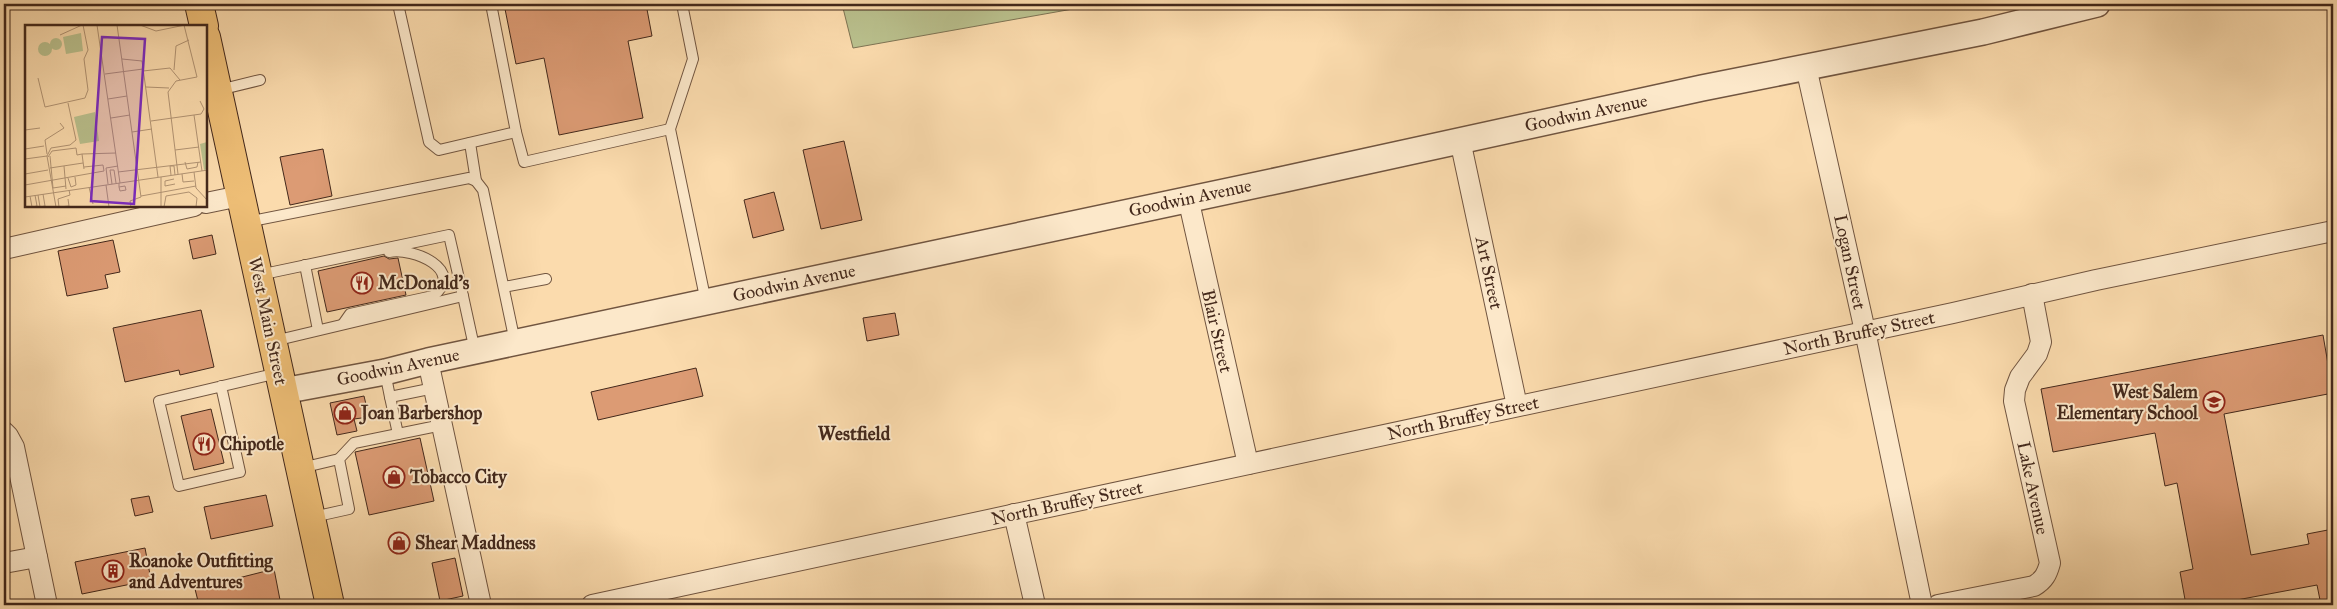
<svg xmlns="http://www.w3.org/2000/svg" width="2337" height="609" font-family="'IM FELL Great Primer',serif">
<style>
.green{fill:#bac18e;stroke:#7e7454}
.building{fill:#dc9b74;stroke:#43281b}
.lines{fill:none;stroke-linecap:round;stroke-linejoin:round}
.service-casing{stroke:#715540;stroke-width:12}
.minor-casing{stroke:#715540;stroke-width:22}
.tertiary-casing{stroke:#715540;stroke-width:28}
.primary-casing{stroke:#43281b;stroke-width:30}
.service{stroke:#fce8ca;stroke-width:10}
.minor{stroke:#fce8ca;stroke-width:20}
.tertiary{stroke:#fce8ca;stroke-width:25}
.primary{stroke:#eebe76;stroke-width:28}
.labels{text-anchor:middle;stroke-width:4;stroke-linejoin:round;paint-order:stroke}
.street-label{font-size:18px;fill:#43281b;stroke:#fce8ca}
.poi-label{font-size:18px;font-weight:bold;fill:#43281b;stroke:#fce8ca;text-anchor:start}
.neighbourhood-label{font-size:19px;font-weight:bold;fill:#43281b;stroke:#fce8ca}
.inset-road{fill:none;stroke:#b19373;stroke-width:1}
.view{fill:#7b2cbf;fill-opacity:0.15;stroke:#7b2cbf;stroke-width:2.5}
.inset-edge{fill:none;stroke:#43281b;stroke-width:2.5}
</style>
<rect width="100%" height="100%" fill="#fbdbad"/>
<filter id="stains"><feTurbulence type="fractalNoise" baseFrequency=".004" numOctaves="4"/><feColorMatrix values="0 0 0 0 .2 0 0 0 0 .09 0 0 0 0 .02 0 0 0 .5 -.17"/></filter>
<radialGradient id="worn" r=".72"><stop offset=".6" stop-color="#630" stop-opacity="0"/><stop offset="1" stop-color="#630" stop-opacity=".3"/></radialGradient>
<polygon class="green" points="842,4 1101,4 853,48"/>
<g class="building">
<polygon points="504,4 646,4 652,36 628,41 643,118 559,135 544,58 516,64"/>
<polygon points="844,141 862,220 821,229 803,150"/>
<polygon points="323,149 332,196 290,205 280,157"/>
<polygon points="774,192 784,230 753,238 744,200"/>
<polygon points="212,235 216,254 193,259 189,240"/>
<polygon points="113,240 120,272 105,275 108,288 67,296 58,251"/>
<polygon points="384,256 389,259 398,258 406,295 327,312 318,271"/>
<polygon points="201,310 214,367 180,375 179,370 125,382 113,328"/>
<polygon points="895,313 899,335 867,341 863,318"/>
<polygon points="2323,335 2333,393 2224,414 2251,555 2309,544 2307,534 2333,529 2333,605 2321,605 2317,585 2210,605 2186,605 2180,572 2193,569 2177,483 2165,486 2155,433 2053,452 2041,389"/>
<polygon points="696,368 703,396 598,420 591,392"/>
<polygon points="364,396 369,417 354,419 357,431 337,435 330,403"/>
<polygon points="211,409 224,463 194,470 181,416"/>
<polygon points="420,438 434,501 369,515 355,452"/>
<polygon points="266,495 273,526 211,539 204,507"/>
<polygon points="149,496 153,512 135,516 131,499"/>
<polygon points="145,548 151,580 82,594 75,562"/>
<polygon points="455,558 463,596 440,601 432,563"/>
<polygon points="274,569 281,605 199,605 195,589"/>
</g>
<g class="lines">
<g class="service-casing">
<g id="service">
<polyline points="398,4 429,142 439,150 516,132 491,4"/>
<polyline points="682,4 693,59 670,129 706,302"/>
<polyline points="4,6 9,4"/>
<polyline points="219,90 260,80"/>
<polyline points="516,132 524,162 670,129"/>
<polyline points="470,143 476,181"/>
<polyline points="247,222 469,178 476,181 483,190 515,342"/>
<polyline points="305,265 318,330"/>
<polyline points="259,275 449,235 463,296 274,341"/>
<polyline points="504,287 546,279"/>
<polyline points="463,296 475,351"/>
<path d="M343,324L350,314L433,296C466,270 413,247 389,252"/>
<polyline points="385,372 390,397"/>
<polyline points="221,386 240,472 179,486 159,401 278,373"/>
<polyline points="434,388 390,397 398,434 442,425"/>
<polyline points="301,468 339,459"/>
<polyline points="313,517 349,509 339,459 354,443 398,434"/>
</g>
</g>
<g class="minor-casing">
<g id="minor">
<polyline points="1806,67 1865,331 1922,605"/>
<polyline points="1460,140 1517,406"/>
<polyline points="1188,198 1248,464"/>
<polyline points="206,203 240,196"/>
<polyline points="4,249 194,206"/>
<polyline points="428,361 481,605"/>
<polyline points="4,432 8,436 14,447 37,557"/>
<polyline points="1014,514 1035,605"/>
<polyline points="4,563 37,557 47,605"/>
<polyline points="592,605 1953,313 2096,280 2333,231"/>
<path d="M1938,605L2034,586C2044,580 2047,574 2050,563L2014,401L2015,390L2020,377L2037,354L2041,342L2032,294"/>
</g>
</g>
<g class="tertiary-casing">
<polyline id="tertiary" points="283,391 385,372 428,361 1285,179 1702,88 1983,32 2097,4"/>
</g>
<g class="primary-casing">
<g id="primary">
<polyline points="199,4 204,26"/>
<polyline points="206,37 330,605"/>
</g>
</g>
<use href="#service" class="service"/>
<use href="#minor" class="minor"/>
<use href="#tertiary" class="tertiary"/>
<use href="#primary" class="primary"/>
</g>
<defs>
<g id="restaurant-ring" transform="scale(1.125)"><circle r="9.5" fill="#fce8ca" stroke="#8f2418" stroke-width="1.5"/><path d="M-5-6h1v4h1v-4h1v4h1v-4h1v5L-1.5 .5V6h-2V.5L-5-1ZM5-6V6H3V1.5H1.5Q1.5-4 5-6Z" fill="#8f2418"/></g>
<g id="school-ring" transform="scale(1.125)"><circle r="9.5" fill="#fce8ca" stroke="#8f2418" stroke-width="1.5"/><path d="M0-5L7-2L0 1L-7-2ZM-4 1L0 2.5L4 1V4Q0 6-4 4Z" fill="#8f2418"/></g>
<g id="shop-ring" transform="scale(1.125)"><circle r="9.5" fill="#fce8ca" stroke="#8f2418" stroke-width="1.5"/><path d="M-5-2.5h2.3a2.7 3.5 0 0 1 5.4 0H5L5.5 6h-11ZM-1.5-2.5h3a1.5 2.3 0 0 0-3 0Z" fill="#8f2418"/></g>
<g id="building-ring" transform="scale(1.125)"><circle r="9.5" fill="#fce8ca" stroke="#8f2418" stroke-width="1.5"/><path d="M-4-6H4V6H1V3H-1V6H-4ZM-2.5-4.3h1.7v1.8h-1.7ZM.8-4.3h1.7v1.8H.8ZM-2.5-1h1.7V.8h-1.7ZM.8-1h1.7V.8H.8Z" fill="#8f2418"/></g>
</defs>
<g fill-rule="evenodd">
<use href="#restaurant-ring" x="362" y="283"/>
<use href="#school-ring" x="2214" y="402"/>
<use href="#shop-ring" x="345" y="413"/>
<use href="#restaurant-ring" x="204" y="444"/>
<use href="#shop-ring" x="394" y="477"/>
<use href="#shop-ring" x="399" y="543"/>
<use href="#building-ring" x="113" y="571"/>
</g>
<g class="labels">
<g class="street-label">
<text transform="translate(1586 113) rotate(-12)" y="6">Goodwin Avenue</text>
<text transform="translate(1190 198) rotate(-12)" y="6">Goodwin Avenue</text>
<text transform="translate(1850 262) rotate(78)" y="6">Logan Street</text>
<text transform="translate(1489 273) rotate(78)" y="6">Art Street</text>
<text transform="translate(794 283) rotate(-12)" y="6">Goodwin Avenue</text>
<text transform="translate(268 321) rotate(78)" y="6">West Main Street</text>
<text transform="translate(1217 331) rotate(77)" y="6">Blair Street</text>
<text transform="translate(1859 333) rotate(-12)" y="6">North Bruffey Street</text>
<text transform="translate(398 367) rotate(-12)" y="6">Goodwin Avenue</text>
<text transform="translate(1463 418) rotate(-12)" y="6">North Bruffey Street</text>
<text transform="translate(2033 488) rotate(78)" y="6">Lake Avenue</text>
<text transform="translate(1067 503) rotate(-12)" y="6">North Bruffey Street</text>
</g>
<g class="poi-label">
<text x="378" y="289">McDonald's</text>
<text x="2198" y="398" text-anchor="end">West Salem<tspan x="2198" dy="21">Elementary School</tspan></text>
<text x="361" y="419">Joan Barbershop</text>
<text x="220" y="450">Chipotle</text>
<text x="410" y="483">Tobacco City</text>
<text x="415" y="549">Shear Maddness</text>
<text x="129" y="567">Roanoke Outfitting<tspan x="129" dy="21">and Adventures</tspan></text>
</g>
<g class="neighbourhood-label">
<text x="854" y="440">Westfield</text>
</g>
</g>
<g transform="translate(25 25)">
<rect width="182" height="182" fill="#fbdbad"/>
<path d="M56,8L58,26L41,29L38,12ZM25 19a6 6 0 1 1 12 0a6 6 0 1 1-12 0ZM13 24a7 7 0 1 1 14 0a7 7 0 1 1-14 0ZM70,87L74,116L55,119L49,92ZM182,117V144L179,145L175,119Z" fill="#bac18e"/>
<path class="inset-road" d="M72,0L95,158M92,0L116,172L105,176L106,182M115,0L131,6L160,0M35,10L57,0M97,34L117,36L133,152M149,45L151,21L164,15M118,46L145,43L155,55M80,49L118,44M13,53L20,82L60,73L63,65L59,34L63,25L58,0M121,62L144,63M83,74L102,71M169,90L177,146M86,93L105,90M126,96L176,89L179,84L175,76M0,105L15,103M107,107L127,104M0,124L19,121M150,125L174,122M22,129L20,115L39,103L35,98M25,131L28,163L41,161M23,132L27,126L51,123L52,130L57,129M0,134L22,131M160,137L162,144L172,142L173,137M39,141L41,164M25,143L58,138M59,144L57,129L91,128M93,147L176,137M169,147L171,163L183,176M0,149L23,145M153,149L143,67L151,56L172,52L159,0M157,149L158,157L169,156M146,150L145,141H149L150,150M136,152V182M43,153L46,162L51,160L50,152M149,154L140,156V161L150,159M94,158V162L95,166L101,165L100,161L94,162M83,159L81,143L93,141M87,159L85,145H89L91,158M0,160L79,146L78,140L59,142M81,160L84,182M64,162L68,179M13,170L15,182L20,181L18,169M5,171L7,182L12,181L10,170M116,171L171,161M0,172L183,145M31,182L22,131L26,123L45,120L51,115L43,78M34,182L33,174L45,170L44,165M34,182L44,181L43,174M139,182L141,171L164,167L172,173L171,182"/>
<path class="view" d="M77,12L120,14L109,179L66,176Z"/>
<rect width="182" height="182" class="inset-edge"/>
</g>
<rect width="2337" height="609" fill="none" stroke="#fbdbad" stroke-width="20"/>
<rect x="5" y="5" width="2327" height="599" fill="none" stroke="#43281b" stroke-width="2.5"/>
<rect x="10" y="10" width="2317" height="589" fill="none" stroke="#43281b"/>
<rect width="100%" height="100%" filter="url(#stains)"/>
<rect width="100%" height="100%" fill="url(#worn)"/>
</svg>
